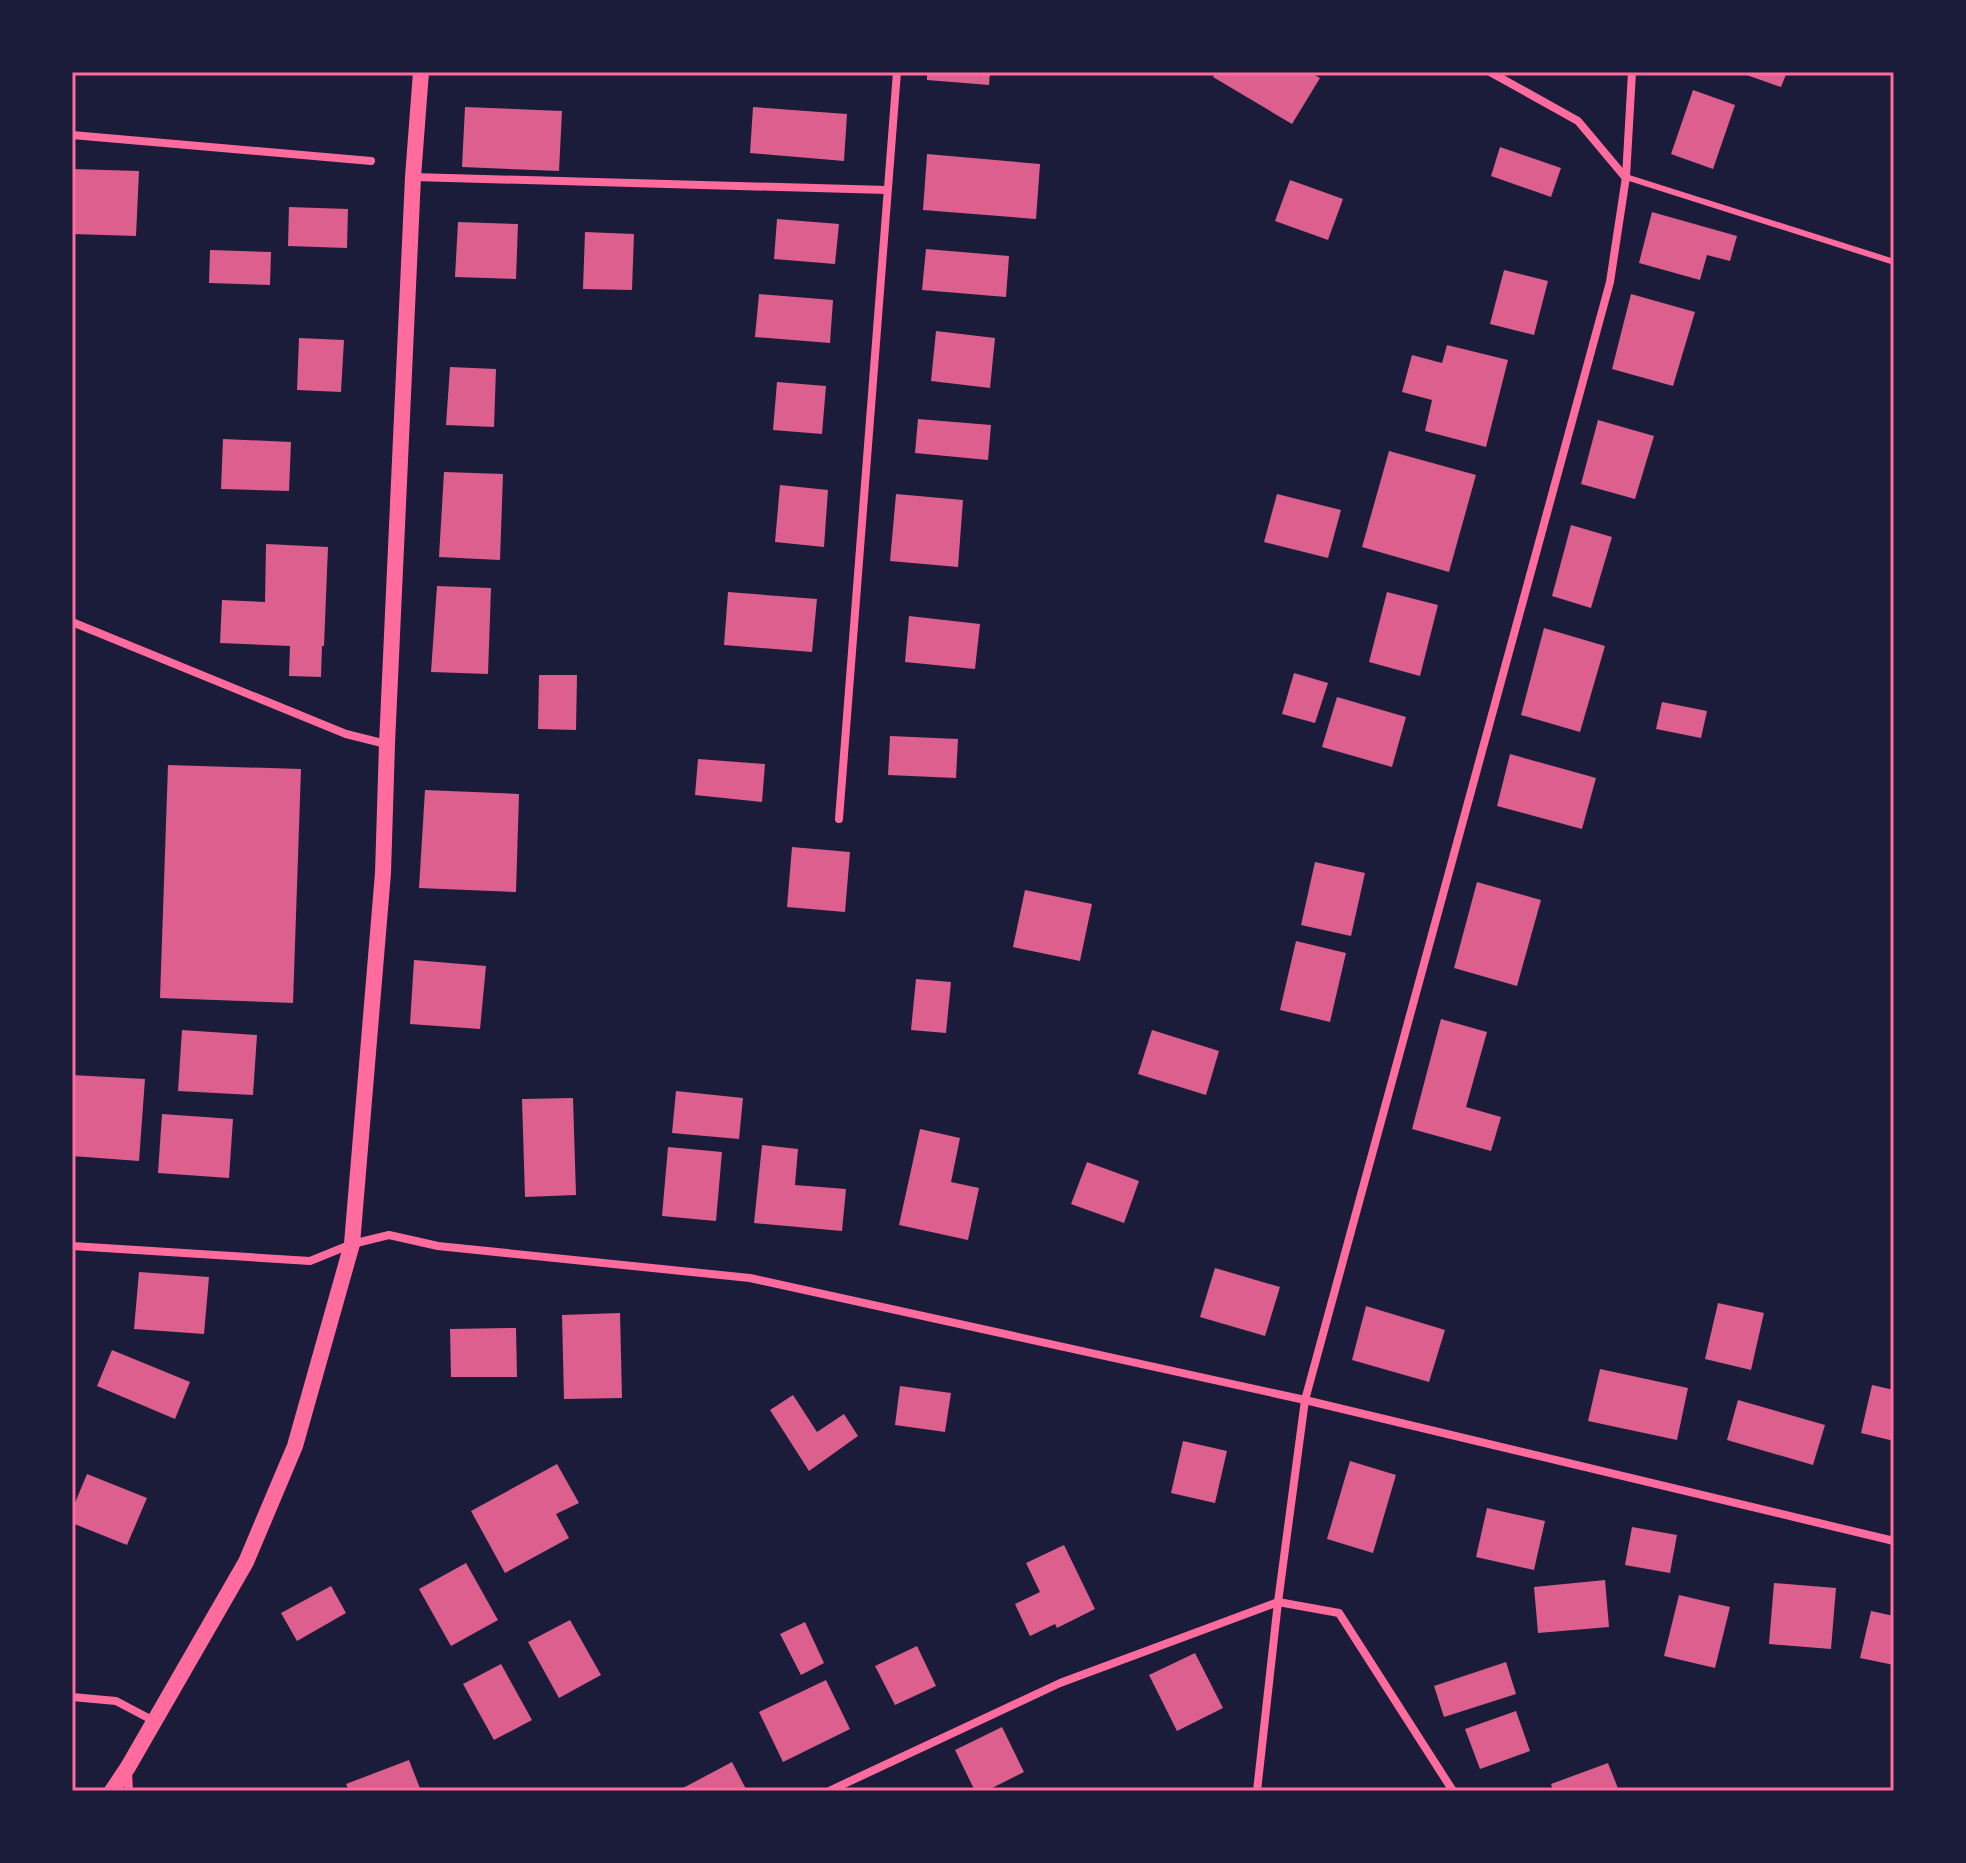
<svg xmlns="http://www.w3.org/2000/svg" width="1966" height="1863" font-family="Manrope,sans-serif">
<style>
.building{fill:#dd5f8e}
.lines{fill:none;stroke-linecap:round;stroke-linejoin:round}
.service{stroke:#ff6b9d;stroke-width:6}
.minor{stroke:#ff6b9d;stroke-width:8}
.secondary{stroke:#ff6b9d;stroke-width:16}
.neatline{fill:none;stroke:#ff6b9d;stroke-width:3}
</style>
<rect width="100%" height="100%" fill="#1b1b3a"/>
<g class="building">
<polygon points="927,72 990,72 989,85 927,80"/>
<polygon points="1216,72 1309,72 1320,78 1292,124 1213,77"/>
<polygon points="1738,72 1787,72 1781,87"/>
<polygon points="1693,90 1735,105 1713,169 1671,154"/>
<polygon points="465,107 562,111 559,171 462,167"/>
<polygon points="753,107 847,114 844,161 750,153"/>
<polygon points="1500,147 1561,168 1551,197 1491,176"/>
<polygon points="927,154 1040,164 1036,219 923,210"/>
<polygon points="72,169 139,171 136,236 72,234"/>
<polygon points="1290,180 1343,199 1328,240 1275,221"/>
<polygon points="289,207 348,209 347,248 288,246"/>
<polygon points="1652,212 1737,236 1730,261 1707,255 1700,280 1639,263"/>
<polygon points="777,219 839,224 835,264 774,259"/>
<polygon points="458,222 518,224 516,279 455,277"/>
<polygon points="585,232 634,234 632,290 583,289"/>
<polygon points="926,249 1009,256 1006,297 922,290"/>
<polygon points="210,250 271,252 270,285 209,283"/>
<polygon points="1504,270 1548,281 1534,335 1490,324"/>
<polygon points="759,294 833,300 830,343 755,337"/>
<polygon points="1631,294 1695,312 1673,386 1612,369"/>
<polygon points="936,331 995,338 990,388 931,381"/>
<polygon points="299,338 344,340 341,392 297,390"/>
<polygon points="1447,345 1508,360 1486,447 1425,431 1432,400 1402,392 1412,355 1442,363"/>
<polygon points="450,367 496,369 494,427 446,425"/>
<polygon points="777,382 826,386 822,434 773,430"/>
<polygon points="918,419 991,425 988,460 915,453"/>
<polygon points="1598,420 1654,436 1635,499 1581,484"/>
<polygon points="223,439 291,442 289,491 221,489"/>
<polygon points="1389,451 1476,475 1449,572 1362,547"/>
<polygon points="444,472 503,474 500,560 439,557"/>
<polygon points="780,485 828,490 824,547 775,542"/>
<polygon points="896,494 963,500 958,567 890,561"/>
<polygon points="1277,494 1341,510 1328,558 1264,542"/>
<polygon points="1571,525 1612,537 1591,608 1552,596"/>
<polygon points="266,544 328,547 324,646 322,646 321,677 289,676 290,646 220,643 222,600 265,602"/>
<polygon points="437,586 491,588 488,674 431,672"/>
<polygon points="728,592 817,599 812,652 724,645"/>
<polygon points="1387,592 1438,605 1420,676 1369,662"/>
<polygon points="909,616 980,624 975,669 905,662"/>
<polygon points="1544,628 1605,646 1580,732 1521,715"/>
<polygon points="1294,673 1328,683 1315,723 1282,714"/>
<polygon points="539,675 577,675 576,730 538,729"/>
<polygon points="1337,697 1406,717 1392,767 1322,747"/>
<polygon points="1662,702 1707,711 1701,738 1656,729"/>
<polygon points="890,736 958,739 956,778 888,775"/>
<polygon points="1510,754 1596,778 1582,829 1497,806"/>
<polygon points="698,759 765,764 762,802 695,795"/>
<polygon points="168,765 301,769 293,1003 160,998"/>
<polygon points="425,790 519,794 516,892 419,888"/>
<polygon points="792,847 850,852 845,912 787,907"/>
<polygon points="1315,862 1365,873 1351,936 1301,925"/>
<polygon points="1477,882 1541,900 1517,986 1454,968"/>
<polygon points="1025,890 1092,904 1080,961 1013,947"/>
<polygon points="1296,941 1346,953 1330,1022 1280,1010"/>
<polygon points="414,960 486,966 480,1029 410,1024"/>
<polygon points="916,979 951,982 946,1033 911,1030"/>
<polygon points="1441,1019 1487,1032 1466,1107 1501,1117 1491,1151 1412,1129"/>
<polygon points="182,1030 257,1035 253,1095 178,1091"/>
<polygon points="1152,1030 1219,1051 1206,1095 1138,1074"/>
<polygon points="72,1075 145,1079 139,1161 72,1156"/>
<polygon points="676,1091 743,1098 739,1139 672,1133"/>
<polygon points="573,1098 576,1195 525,1197 522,1099"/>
<polygon points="162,1114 233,1119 229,1178 158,1173"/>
<polygon points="920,1129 960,1138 951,1182 979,1188 968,1240 899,1225"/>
<polygon points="762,1145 798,1149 795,1185 846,1189 842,1231 754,1223"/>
<polygon points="668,1147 722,1152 716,1221 662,1216"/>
<polygon points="1087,1162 1139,1181 1124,1223 1071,1204"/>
<polygon points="1215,1268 1280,1287 1265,1336 1200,1317"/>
<polygon points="139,1272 209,1277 204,1334 134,1329"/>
<polygon points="1718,1303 1764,1313 1751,1370 1705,1359"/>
<polygon points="1366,1306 1445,1330 1429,1382 1352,1360"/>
<polygon points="620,1313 622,1398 564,1399 562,1315"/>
<polygon points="516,1328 517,1377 451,1377 450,1329"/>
<polygon points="112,1350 190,1382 175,1419 97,1386"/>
<polygon points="1600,1369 1688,1388 1677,1440 1588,1421"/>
<polygon points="1872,1385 1894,1390 1894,1441 1861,1433"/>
<polygon points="900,1386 951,1393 945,1432 895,1425"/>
<polygon points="793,1395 817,1432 844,1414 858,1436 809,1471 770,1410"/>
<polygon points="1738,1400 1825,1425 1813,1465 1727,1440"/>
<polygon points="1183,1441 1227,1451 1215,1503 1171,1493"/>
<polygon points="1350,1461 1396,1475 1373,1553 1327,1539"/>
<polygon points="557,1464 579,1503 556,1514 569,1538 505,1573 471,1511"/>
<polygon points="87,1474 147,1498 127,1545 72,1523 72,1510"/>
<polygon points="1487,1508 1545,1521 1534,1570 1476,1557"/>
<polygon points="1632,1527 1677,1535 1670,1573 1625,1565"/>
<polygon points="1064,1545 1095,1609 1057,1628 1055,1624 1030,1636 1015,1604 1040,1592 1026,1563"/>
<polygon points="466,1563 498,1620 451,1646 419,1589"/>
<polygon points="1605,1580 1609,1627 1538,1633 1534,1587"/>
<polygon points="1774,1583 1836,1588 1831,1649 1769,1644"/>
<polygon points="331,1586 346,1613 297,1641 281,1613"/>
<polygon points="1679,1595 1730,1607 1715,1668 1664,1656"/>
<polygon points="1871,1611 1894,1616 1894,1665 1860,1658"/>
<polygon points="570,1620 601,1675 559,1698 528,1642"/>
<polygon points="805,1622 824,1663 801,1675 780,1634"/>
<polygon points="917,1646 936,1686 895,1705 875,1666"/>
<polygon points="1195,1653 1223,1708 1177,1731 1149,1675"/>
<polygon points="1506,1662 1516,1694 1444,1717 1434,1686"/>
<polygon points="501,1664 532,1720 494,1740 463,1684"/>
<polygon points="826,1680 850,1729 783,1762 759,1712"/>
<polygon points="1516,1711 1530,1751 1480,1769 1465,1729"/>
<polygon points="1002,1727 1024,1772 986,1791 975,1791 955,1750"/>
<polygon points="409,1760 421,1791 349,1791 346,1784"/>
<polygon points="732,1762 747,1791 684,1791 683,1788"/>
<polygon points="1608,1763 1619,1791 1553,1791 1551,1784"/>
</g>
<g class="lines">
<polyline class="service" points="1626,177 1894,262"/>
<g class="minor">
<polyline points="1490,72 1578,121 1625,177"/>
<polyline points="72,135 371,161"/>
<polyline points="413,177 887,190"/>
<polyline points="72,622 346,734 386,744"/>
<polyline points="839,819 897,72"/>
<polyline points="72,1246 310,1261 352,1244 389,1235 438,1246 750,1278 1305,1400 1894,1541"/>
<polyline points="72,1697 116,1701 154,1721"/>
<polyline points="128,1772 129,1791"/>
<polyline points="829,1791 1060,1683 1278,1602 1339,1613 1453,1791"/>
<polyline points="1257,1791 1278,1602 1305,1400 1610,282 1626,177 1632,72"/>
</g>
<polyline class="secondary" points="112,1791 128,1767 246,1562 295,1446 352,1244 383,873 387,744 413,177 421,72"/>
</g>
<rect width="1966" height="1863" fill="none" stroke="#1b1b3a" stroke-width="148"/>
<rect x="74" y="74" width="1818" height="1715" class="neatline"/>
</svg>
